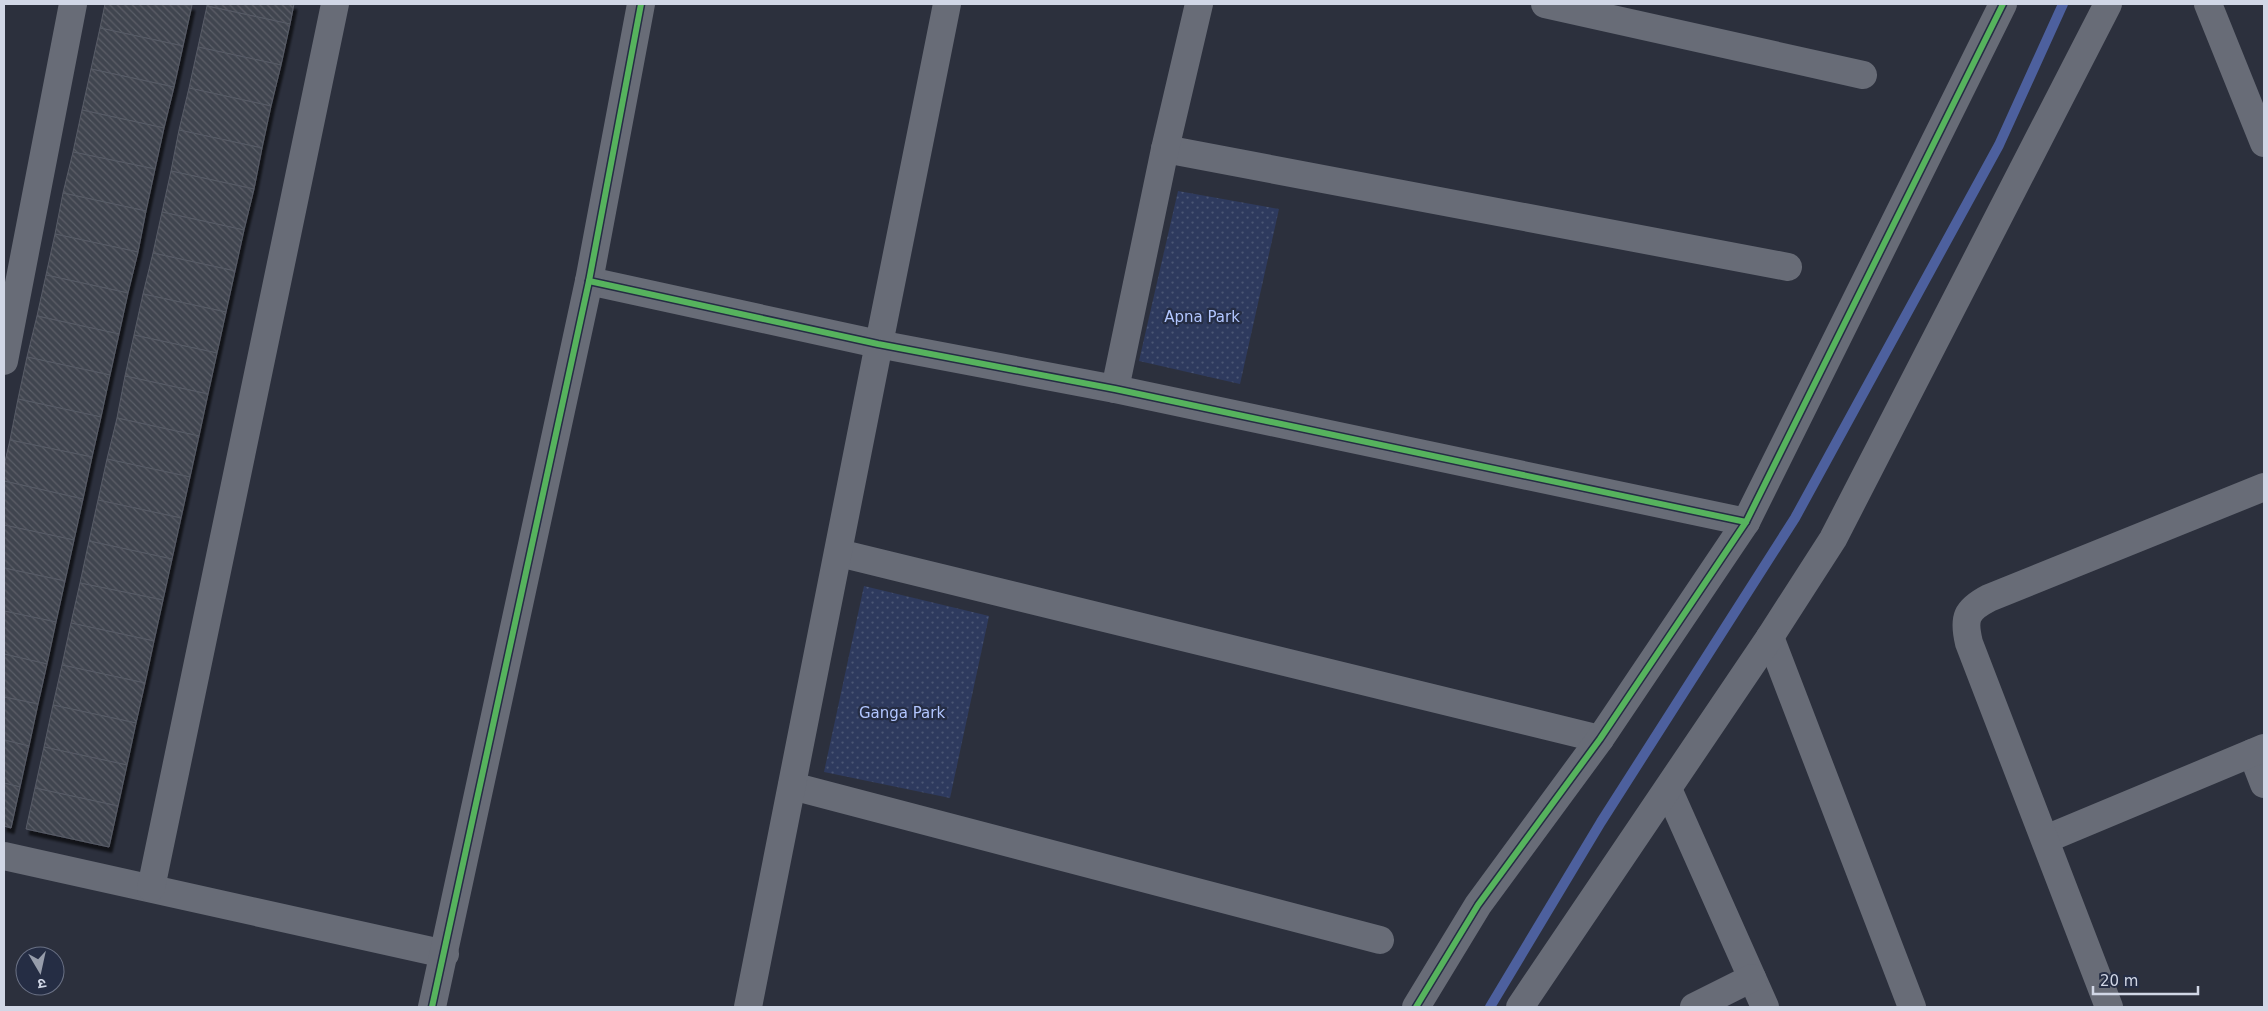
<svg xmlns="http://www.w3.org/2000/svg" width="2268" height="1011" font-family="'DejaVu Sans','Noto Sans Devanagari',sans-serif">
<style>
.grass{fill:url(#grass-dots)}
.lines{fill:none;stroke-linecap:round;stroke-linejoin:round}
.stream{stroke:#4d609e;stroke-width:10}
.building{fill:url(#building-back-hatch);stroke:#585c67;filter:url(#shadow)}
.minor{stroke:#686c77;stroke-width:28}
.cycleway-casing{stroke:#252d44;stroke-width:9}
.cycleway{stroke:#56b35d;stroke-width:6}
.labels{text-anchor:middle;stroke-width:4.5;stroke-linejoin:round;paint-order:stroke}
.park-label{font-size:15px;fill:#b2c6ff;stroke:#252d44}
</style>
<defs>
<pattern id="grass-dots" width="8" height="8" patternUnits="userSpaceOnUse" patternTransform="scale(1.25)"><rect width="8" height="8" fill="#2e3a5e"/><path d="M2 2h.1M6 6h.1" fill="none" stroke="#4b5675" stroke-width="1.8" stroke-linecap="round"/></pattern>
<pattern id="building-back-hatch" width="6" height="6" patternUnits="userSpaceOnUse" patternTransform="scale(1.25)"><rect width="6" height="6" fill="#41454f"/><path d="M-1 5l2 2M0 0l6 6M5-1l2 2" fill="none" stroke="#5b5f68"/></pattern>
<filter id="shadow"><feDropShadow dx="3" dy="5.5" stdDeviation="1" flood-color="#0009"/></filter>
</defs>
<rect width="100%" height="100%" fill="#2c303d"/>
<g class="grass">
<polygon points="1178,191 1279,209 1240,384 1139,361"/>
<polygon points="864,586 989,616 950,798 824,772"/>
</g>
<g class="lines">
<polyline class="stream" points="1490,1007 1601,822 1795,518 1999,145 2063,4"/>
</g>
<g class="building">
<polygon points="105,4 192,5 183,46 100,28"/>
<polygon points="207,4 294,4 290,24 207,6"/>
<polygon points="207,6 290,24 281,65 198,47"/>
<polygon points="100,28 183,46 174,87 91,69"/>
<polygon points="198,47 281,65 271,106 189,88"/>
<polygon points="91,69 174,87 164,128 82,110"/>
<polygon points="189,88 271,106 262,148 179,130"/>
<polygon points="82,110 164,128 155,169 73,152"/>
<polygon points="179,130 262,148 254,189 171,171"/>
<polygon points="73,152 155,169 146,211 63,193"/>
<polygon points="171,171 254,189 244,230 162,212"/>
<polygon points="63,193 146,211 138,252 55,234"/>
<polygon points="162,212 244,230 235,271 153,253"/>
<polygon points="55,234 138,252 128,293 46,275"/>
<polygon points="153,253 235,271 226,312 143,294"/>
<polygon points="46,275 128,293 119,334 37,316"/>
<polygon points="143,294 226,312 217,353 134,335"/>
<polygon points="37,316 119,334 110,375 27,357"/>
<polygon points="134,335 217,353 208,394 125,376"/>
<polygon points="27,357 110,375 101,417 18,399"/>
<polygon points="125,376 208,394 199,436 117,418"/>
<polygon points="18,399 101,417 92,457 10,440"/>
<polygon points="117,418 199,436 190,477 107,459"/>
<polygon points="10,440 92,457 83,499 4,481 4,466"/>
<polygon points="107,459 190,477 181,518 98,500"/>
<polygon points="4,481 83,499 74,540 4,525"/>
<polygon points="98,500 181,518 172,559 89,541"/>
<polygon points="4,525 74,540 65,581 4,568"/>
<polygon points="89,541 172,559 163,600 80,583"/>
<polygon points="4,568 65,581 56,622 4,611"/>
<polygon points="80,583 163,600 154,641 71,623"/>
<polygon points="4,611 56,622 47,664 4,654"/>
<polygon points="71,623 154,641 145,683 62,665"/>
<polygon points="4,654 47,664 38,704 4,697"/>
<polygon points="62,665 145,683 136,723 53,705"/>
<polygon points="4,697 38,704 29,746 4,740"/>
<polygon points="53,705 136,723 127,765 44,747"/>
<polygon points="4,740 29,746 20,787 4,783"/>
<polygon points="44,747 127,765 118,806 35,788"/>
<polygon points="4,783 20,787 11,828 4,826"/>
<polygon points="35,788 118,806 109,847 26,829"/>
</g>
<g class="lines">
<g class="minor">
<polyline points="1545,4 1863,75"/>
<polyline points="2208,4 2264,143"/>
<polyline points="1165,149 1788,267"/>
<polyline points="589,281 878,344 1115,389 1746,522"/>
<polyline points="4,361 73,4"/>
<polyline points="1115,389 1165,149 1199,4"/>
<polyline points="839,553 1600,739"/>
<polyline points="1770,637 1912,1007"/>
<polyline points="2252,753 2264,784"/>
<polyline points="792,786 1380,940"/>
<polyline points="1668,789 1765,1007"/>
<polyline points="2046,839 2264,748"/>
<polyline points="4,856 445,954"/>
<polyline points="151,888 335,4"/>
<polyline points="432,1007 589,281 641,4"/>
<path d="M748,1007C815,673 879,338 947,4"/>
<polyline points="1416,1007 1478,905 1600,739 1746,522 2003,4"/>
<polyline points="1520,1007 1770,637 1833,539 2108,4"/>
<polyline points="1694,1007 1752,978"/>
<path d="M2109,1007L1969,643C1963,618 1966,610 1989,598L2264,487"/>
</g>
<g class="cycleway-casing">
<g id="cycleway">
<polyline points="589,281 878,344 1115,389 1746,522"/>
<polyline points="432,1007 589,281 641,4"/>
<polyline points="1416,1007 1478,905 1600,739 1746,522 2003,4"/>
</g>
</g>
<use href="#cycleway" class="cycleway"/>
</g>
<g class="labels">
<g class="park-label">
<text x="1202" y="322">Apna Park</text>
<text x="902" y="718">Ganga Park</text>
</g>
</g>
<rect width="2268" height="1011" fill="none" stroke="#d1d7e6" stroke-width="10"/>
<g transform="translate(40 971) rotate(171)"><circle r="24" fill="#252d44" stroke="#6a7185"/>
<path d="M0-4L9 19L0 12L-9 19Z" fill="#979dab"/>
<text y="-8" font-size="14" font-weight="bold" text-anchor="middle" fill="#d1d7e6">उ</text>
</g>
<path d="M2093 986v8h105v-8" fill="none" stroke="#d1d7e6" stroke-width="2.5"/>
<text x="2100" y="986" font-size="15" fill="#d1d7e6" stroke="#252d44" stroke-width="4" paint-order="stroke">20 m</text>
</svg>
